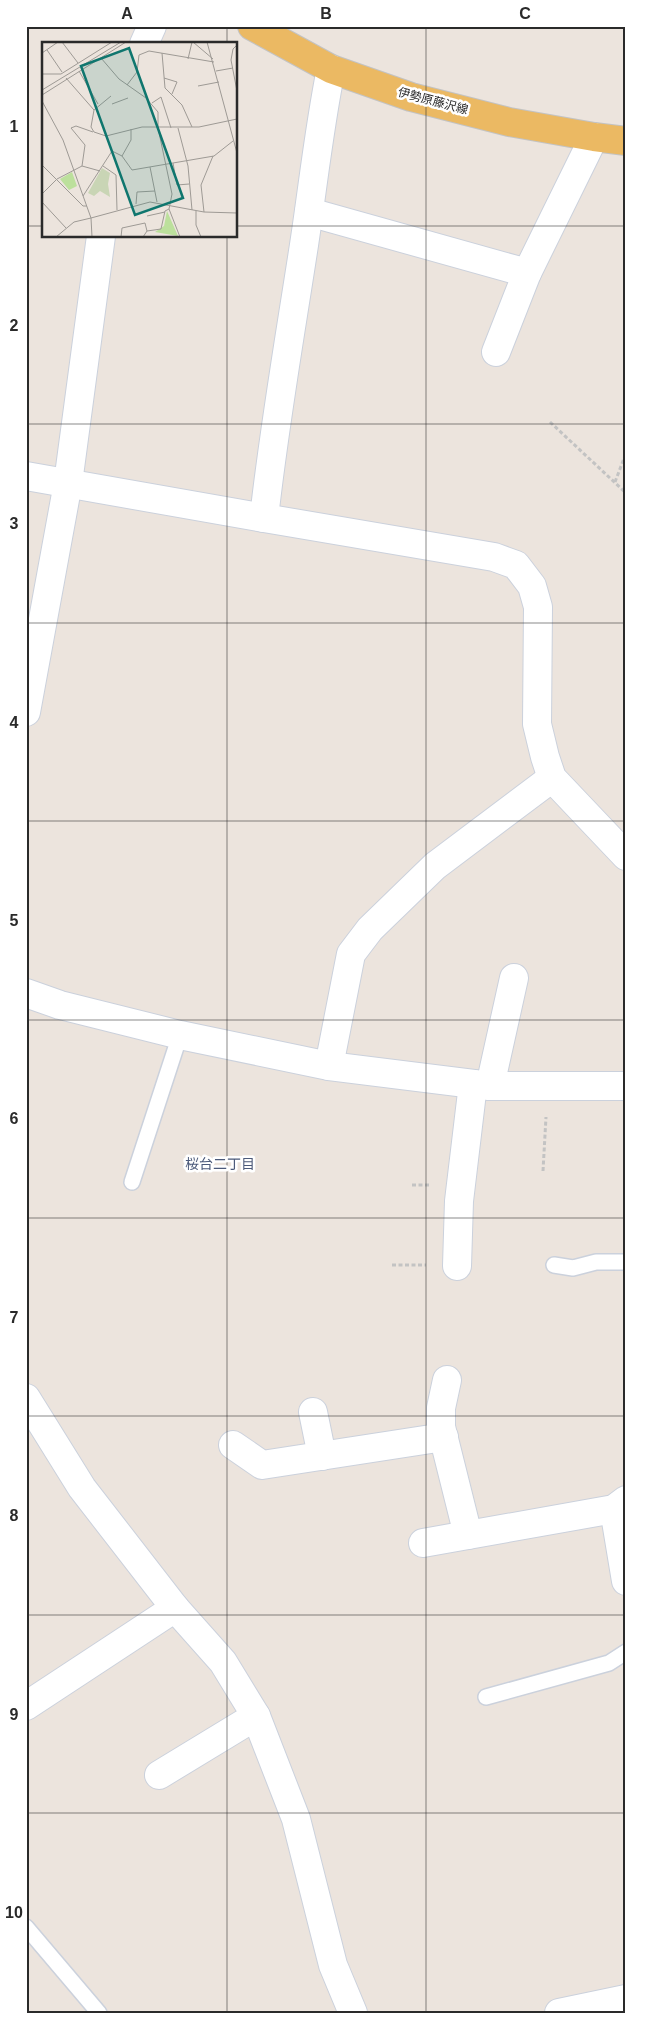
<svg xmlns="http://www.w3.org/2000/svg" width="652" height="2039" font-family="Helvetica,'Noto Sans JP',sans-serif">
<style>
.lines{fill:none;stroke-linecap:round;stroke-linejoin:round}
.lane-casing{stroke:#cbd1dc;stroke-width:18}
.street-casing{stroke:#cbd1dc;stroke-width:30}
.secondary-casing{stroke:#cbd1dc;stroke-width:30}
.primary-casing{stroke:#c3c3c3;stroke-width:30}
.path{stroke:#c3c3c3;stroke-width:3;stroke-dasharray:4 2.5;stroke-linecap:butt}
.lane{stroke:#fff;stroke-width:15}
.street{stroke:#fff;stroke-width:28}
.secondary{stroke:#fff;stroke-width:28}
.primary{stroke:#ebb963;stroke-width:28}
.grid{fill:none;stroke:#2a2a2a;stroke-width:1;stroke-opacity:0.55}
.labels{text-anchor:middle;stroke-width:5;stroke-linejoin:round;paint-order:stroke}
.street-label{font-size:12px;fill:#2a2a2a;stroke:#fff}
.neighbourhood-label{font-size:14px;fill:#4c5a7a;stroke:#fff}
.inset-road{fill:none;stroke:#9e9a95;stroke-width:1}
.view{fill:#0f766e;fill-opacity:0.15;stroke:#0f766e;stroke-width:2.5}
.inset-edge{fill:none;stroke:#2a2a2a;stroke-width:2.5}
.neatline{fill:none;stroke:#2a2a2a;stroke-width:2}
.grid-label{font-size:16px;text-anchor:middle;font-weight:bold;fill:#2a2a2a}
</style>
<rect width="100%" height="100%" fill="#ece4dd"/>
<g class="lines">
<g class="lane-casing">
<g id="lane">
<polyline points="132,1182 180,1035"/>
<polyline points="554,1265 573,1268 596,1262 626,1262"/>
<polyline points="486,1697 609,1663 626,1652"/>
<polyline points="26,1927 99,2013"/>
</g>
</g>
<g class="street-casing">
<g id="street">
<polyline points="144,44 152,26"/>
<polyline points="309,212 527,273 594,137"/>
<polyline points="496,352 527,273"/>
<polyline points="26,476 264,518 494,557 516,565 532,586 538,607 537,724 545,757 552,778 626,856"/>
<polyline points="26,712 68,483 101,236"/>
<polyline points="26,993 60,1005 180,1035 329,1066 490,1086 626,1086"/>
<polyline points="329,1066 351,954 370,929 435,866 552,778"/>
<polyline points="490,1086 514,978"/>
<polyline points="457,1266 459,1201 473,1084"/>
<polyline points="447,1380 441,1408 441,1427 468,1535"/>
<polyline points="26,1398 82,1488 175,1608 223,1662 256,1716 296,1819 333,1965 353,2013"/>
<polyline points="313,1412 322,1456"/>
<polyline points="233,1445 262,1465 444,1437"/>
<polyline points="614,1509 626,1581"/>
<polyline points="423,1543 614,1509 626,1500"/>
<polyline points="26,1706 175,1608"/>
<polyline points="159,1775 256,1716"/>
<polyline points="559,2013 626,1999"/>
</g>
</g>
<g class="secondary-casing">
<path id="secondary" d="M264,518C274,427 290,336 304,245C313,186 319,128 331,69"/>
</g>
<g class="primary-casing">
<polyline id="primary" points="252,26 331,69 411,97 509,122 594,137 626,141"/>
</g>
<g class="path">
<polyline points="550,422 626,493"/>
<polyline points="615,482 626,453"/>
<polyline points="543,1171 546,1117"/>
<polyline points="412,1185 429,1185"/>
<polyline points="392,1265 426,1265"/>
</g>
<use href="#lane" class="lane"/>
<use href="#street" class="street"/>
<use href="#secondary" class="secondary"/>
<use href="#primary" class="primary"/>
</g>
<path class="grid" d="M227,26V44M426,26V2013M26,226H44M236,226H626M227,236V2013M26,424H626M26,623H626M26,821H626M26,1020H626M26,1218H626M26,1416H626M26,1615H626M26,1813H626"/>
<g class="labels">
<g class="street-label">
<text transform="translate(433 101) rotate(15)" y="4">伊勢原藤沢線</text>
</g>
<g class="neighbourhood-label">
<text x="220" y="1169">桜台二丁目</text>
</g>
</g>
<g transform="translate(42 42)">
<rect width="195" height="195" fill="#ece4dd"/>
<path d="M30,130L35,144L27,148L18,137ZM125,169L136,194L113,190L122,184Z" fill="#bce09c"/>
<path d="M60,126L68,131L66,142L68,155L58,149L52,154L46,151Z" fill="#c9d5b5"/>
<path class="inset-road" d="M20,0L36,21M151,0L171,17M165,0L195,111M195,3L191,7L189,18L195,49M5,8L20,30M0,11L16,0M120,11L123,46L140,63L150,85M59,16L77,37L104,56L116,70V86L130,152L127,167L138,195M146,17L150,0M37,29L56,62M174,29L191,26M0,32H19L70,0M24,36L52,68L49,85L52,90L64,94L70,109M122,36L135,40L130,52M85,43L95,30L97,13L107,9L172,20M156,44L177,40M0,48L79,0M0,53L84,0M0,59L21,98L49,176L108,160L162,170L195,171M110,61L119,55L129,86M70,62L86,56M52,68L69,54M136,86L146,124L150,168M64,94L100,85H157L195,77M80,114L89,98V87M131,121L135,143L147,142M0,123L41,164H45M40,124L43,103L29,86L34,84L51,90M61,124L74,133L75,168M108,125L115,160M0,152L15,137L40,124L58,129M41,154L70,109L80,114L90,128L172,114L191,99M0,160L24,186M94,162L95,150L113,149M154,169V183L159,195M162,170L159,143L171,114M105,174L123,170M14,195L32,180L49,176L50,195M79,195L80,186L103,181L105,189M101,195L105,189L119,187L123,169L127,167"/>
<path class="view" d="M87,6L141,156L93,173L39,24Z"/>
<rect width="195" height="195" class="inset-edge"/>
</g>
<rect width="652" height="2039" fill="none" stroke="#ffffff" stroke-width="55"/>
<rect x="28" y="28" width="596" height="1984" class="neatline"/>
<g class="grid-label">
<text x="127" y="19">A</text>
<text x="326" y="19">B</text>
<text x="525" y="19">C</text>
<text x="14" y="132">1</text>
<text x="14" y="331">2</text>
<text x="14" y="529">3</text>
<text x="14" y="728">4</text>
<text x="14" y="926">5</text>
<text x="14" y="1124">6</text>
<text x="14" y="1323">7</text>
<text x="14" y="1521">8</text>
<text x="14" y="1720">9</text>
<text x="14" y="1918">10</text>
</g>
</svg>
